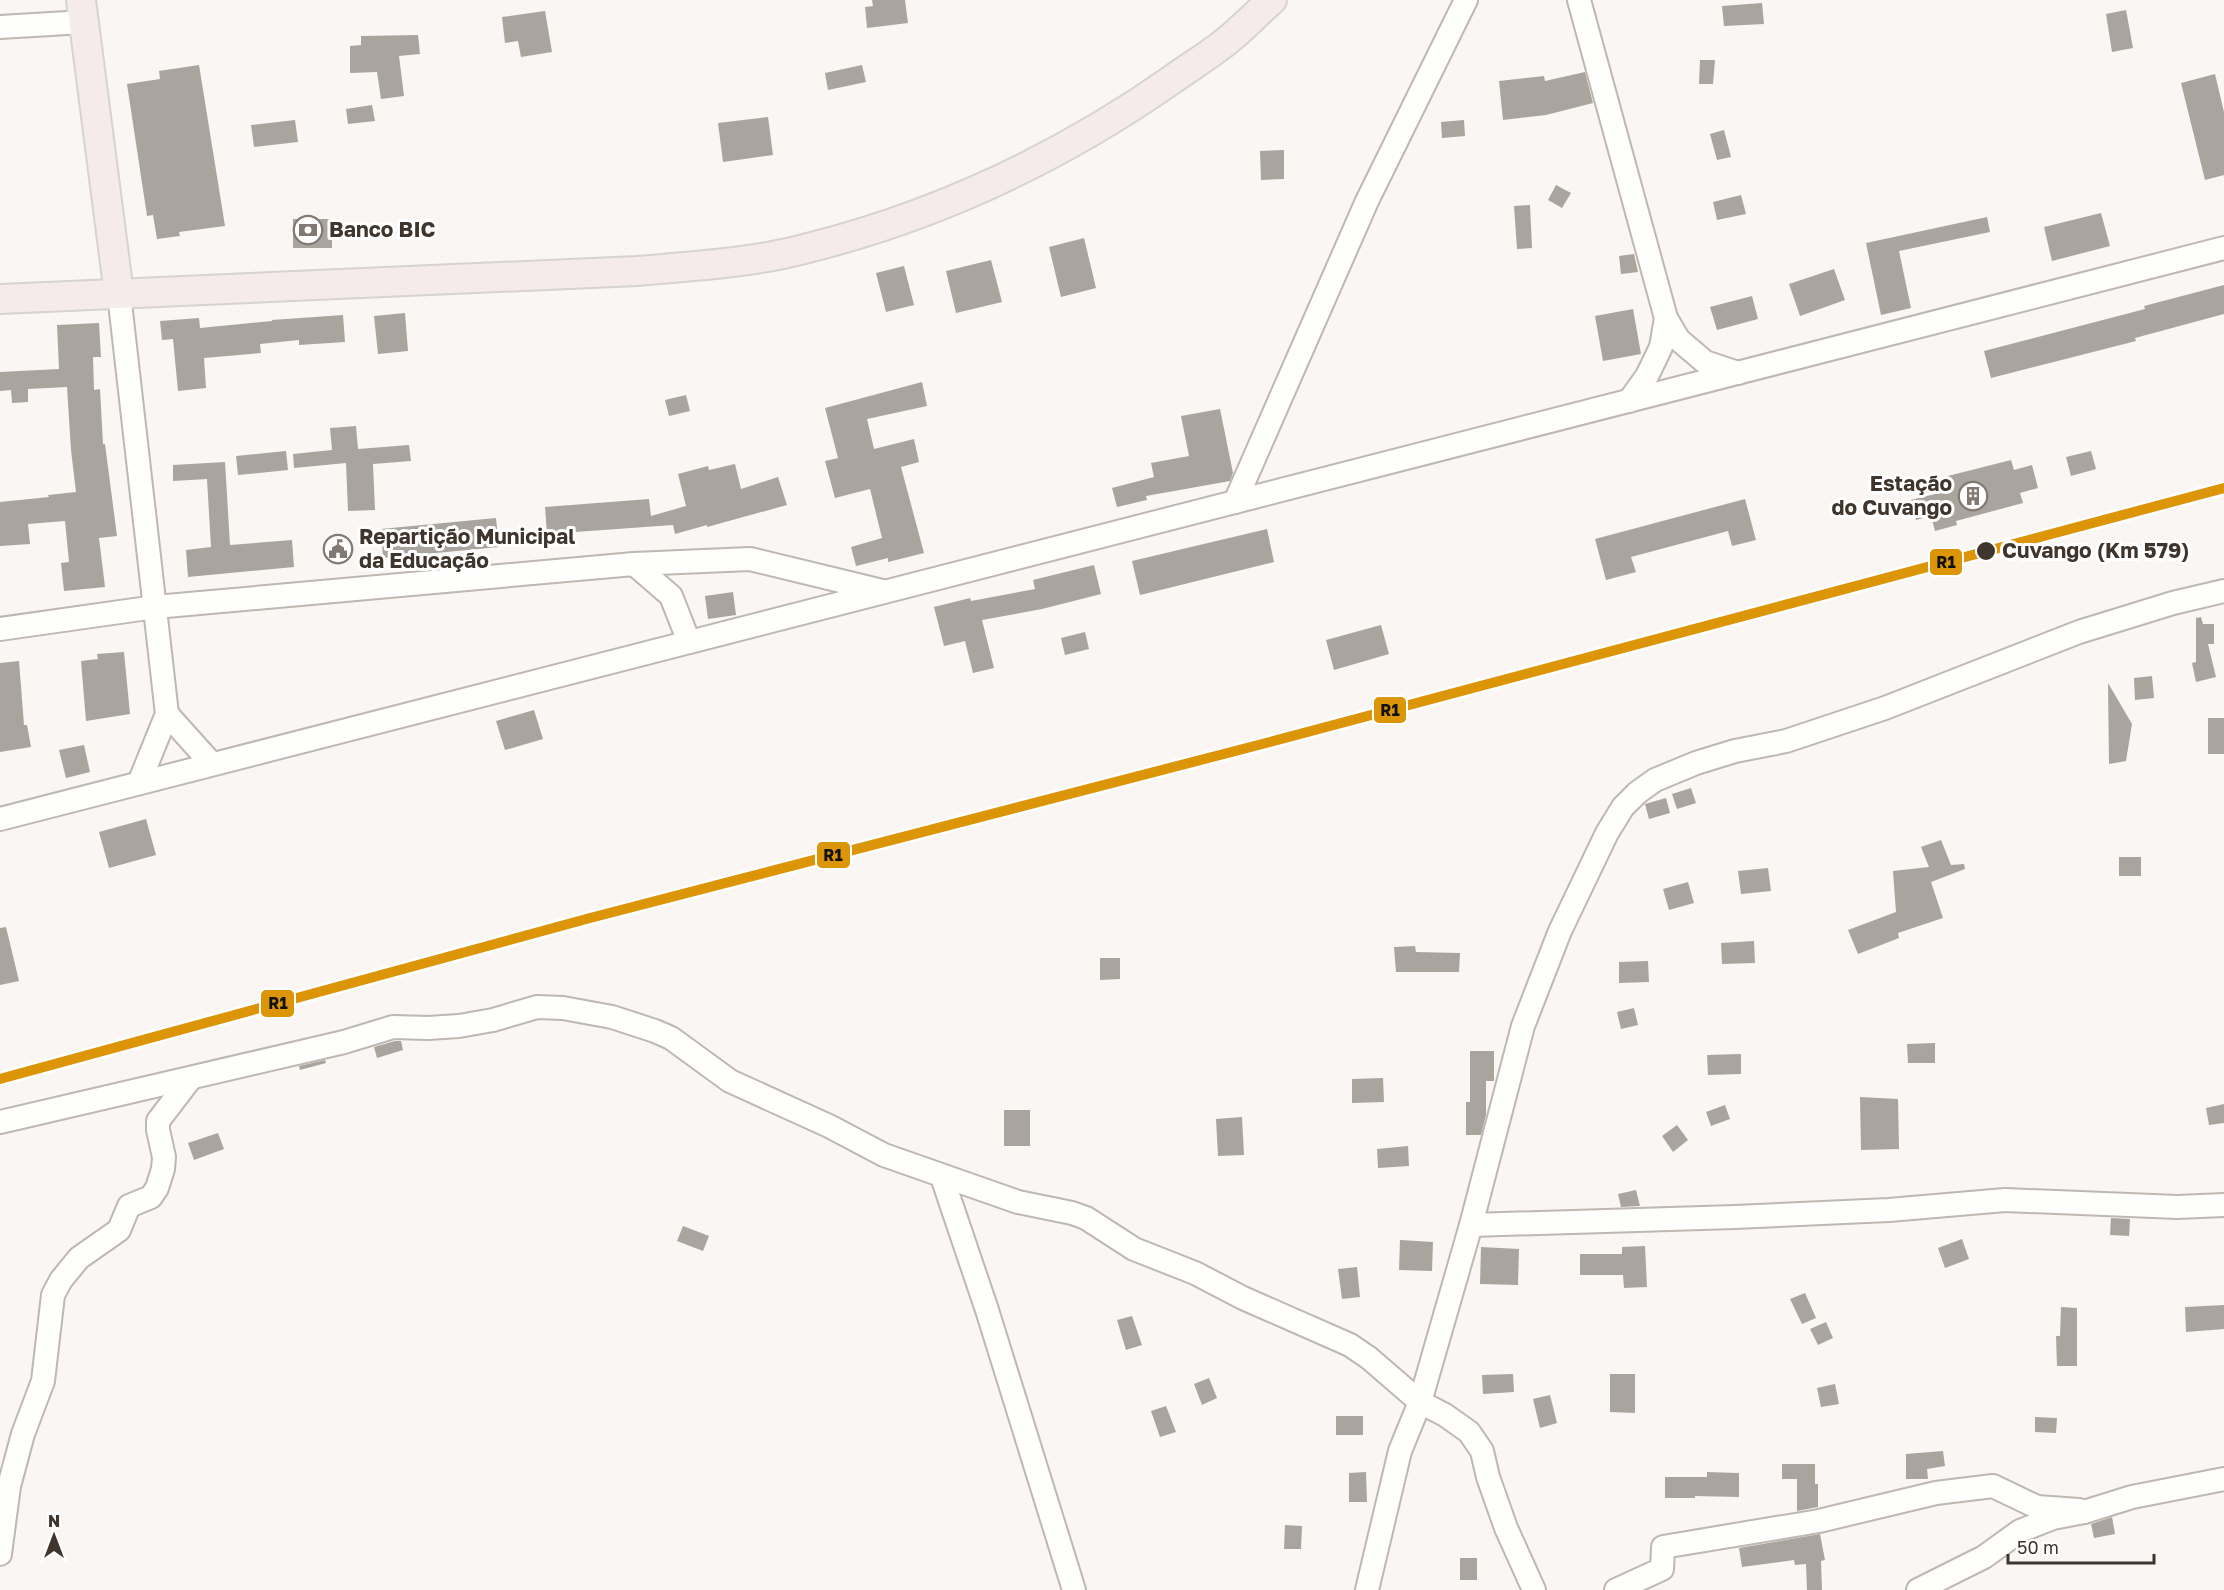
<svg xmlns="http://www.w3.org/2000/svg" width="2224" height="1590" font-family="'Golos Text',sans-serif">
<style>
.building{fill:#a9a49e}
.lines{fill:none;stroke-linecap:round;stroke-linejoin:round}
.minor-casing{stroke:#beb7b2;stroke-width:26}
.major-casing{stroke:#d6d3d1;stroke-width:32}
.minor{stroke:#fefefd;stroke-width:22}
.major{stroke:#f4ebea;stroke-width:28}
.rail-1-casing{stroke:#fff;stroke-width:15}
.rail-1{stroke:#dc9507;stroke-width:10}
.stop-dot{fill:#40352c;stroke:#fff;stroke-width:2}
.labels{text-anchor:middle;stroke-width:6;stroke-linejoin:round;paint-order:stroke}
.poi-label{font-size:21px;font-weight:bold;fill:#40352c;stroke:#fff;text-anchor:start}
.stop-label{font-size:21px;font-weight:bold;fill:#40352c;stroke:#fff;text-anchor:start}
.line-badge{stroke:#fff;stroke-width:2}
.pale-badge-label{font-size:16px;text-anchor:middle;font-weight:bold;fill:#111}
</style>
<rect width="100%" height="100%" fill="#f9f6f3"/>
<g class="building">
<polygon points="872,0 905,0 908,23 867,28 865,7 873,6"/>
<polygon points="1762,3 1764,24 1724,26 1722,6"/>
<polygon points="2126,10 2133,48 2112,52 2106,14"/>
<polygon points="545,11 552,52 521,57 518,41 505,43 502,17"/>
<polygon points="418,35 420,54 399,56 404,96 381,99 377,72 350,73 350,46 361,45 361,36"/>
<polygon points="1700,60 1715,60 1713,84 1699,84"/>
<polygon points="199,65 225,226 179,232 180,236 157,239 153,215 147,216 127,84 160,79 159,71"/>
<polygon points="862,65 866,82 828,90 825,73"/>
<polygon points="1585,72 1593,103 1546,115 1503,120 1499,81 1544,76 1545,81"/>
<polygon points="2215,74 2224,112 2224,175 2205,180 2181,83"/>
<polygon points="372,105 375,121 348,124 346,109"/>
<polygon points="768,117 773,155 723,162 718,123"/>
<polygon points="295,120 298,142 254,147 251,125"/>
<polygon points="1464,120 1465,136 1442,138 1441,122"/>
<polygon points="1724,130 1731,157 1717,160 1710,134"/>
<polygon points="1284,150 1284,179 1261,180 1260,151"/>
<polygon points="1556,185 1571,193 1562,208 1548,200"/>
<polygon points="1741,195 1746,214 1717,220 1713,202"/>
<polygon points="1530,205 1532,248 1517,249 1514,206"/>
<polygon points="2101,213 2110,246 2052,261 2044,227"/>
<polygon points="1987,217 1990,232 1899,251 1911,308 1881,315 1866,243"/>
<rect x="293" y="219" width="39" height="29"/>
<polygon points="1084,238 1096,288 1061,297 1049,247"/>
<polygon points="1634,254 1638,272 1621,274 1619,256"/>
<polygon points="991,260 1002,302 956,313 946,271"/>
<polygon points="904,266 914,305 886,312 876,273"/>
<polygon points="1834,269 1845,300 1800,316 1789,284"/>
<polygon points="2224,285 2224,314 2135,338 2136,341 1991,378 1984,351 2145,309 2144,306"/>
<polygon points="1752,296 1758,319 1717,330 1710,307"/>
<polygon points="1633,309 1641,354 1603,361 1595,316"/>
<polygon points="405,313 408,351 378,354 374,316"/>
<polygon points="343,315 345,342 299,345 299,340 260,344 261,353 204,358 206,388 178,391 173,339 162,340 160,321 199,318 200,328 272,321 272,320"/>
<polygon points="99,323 101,357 93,357 94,390 100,389 103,444 105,444 117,536 99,538 105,587 64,591 61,563 69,562 65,521 28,524 30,544 0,546 0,502 49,497 48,495 76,492 71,450 67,387 28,389 28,402 12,403 11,390 0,391 0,372 59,369 57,325"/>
<polygon points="922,382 927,406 867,419 874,449 914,439 919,462 901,467 924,553 888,562 888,558 856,566 851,547 882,538 870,489 835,498 825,461 838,458 825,408"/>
<polygon points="686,395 690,411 669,416 665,400"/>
<polygon points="1220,409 1233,473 1230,481 1146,496 1147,500 1117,507 1112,488 1154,477 1151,463 1189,456 1181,416"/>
<polygon points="356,426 358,449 409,445 411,461 373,464 375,510 348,511 346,463 294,468 293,454 332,450 330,428"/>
<polygon points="286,451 288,470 238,475 236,456"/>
<polygon points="2091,451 2096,469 2071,476 2066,457"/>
<polygon points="2011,460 2014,470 2032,465 2038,488 2020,493 2023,503 1956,521 1957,525 1935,531 1931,516 1916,520 1911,500 1943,492 1940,478"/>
<polygon points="225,462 230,545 292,540 294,567 188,577 186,550 211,547 207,479 173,481 173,465"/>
<polygon points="735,464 741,489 778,477 787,505 707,527 707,525 675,534 673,525 547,534 545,507 649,499 651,516 686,506 678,474 708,466 709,470"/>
<polygon points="1745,499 1756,540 1732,546 1728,531 1631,557 1636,572 1606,580 1595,539"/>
<polygon points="496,518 499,547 383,558 381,529"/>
<polygon points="1267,529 1274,562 1140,595 1132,561"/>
<polygon points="1094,565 1101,594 1042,609 982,620 994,668 973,673 965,641 944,646 934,607 970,598 971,601 1035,589 1033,580"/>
<polygon points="733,592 736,615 708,619 705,596"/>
<polygon points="2201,617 2203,624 2214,624 2214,644 2208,644 2216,677 2196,682 2192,663 2196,662 2196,618"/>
<polygon points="1381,625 1389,654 1334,670 1326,640"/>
<polygon points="1085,632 1089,649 1065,655 1061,638"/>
<polygon points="124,652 130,714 86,721 81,661 98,659 97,654"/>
<polygon points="19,661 24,725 27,725 31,747 0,752 0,663"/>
<polygon points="2152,676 2154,698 2135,700 2134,678"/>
<polygon points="2108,683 2132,724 2126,761 2109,764"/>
<polygon points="534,710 543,739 505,750 496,721"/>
<rect x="2208" y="718" width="16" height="36"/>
<polygon points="84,745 90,772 66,778 59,750"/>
<polygon points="1691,788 1696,803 1677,809 1672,794"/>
<polygon points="1666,798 1670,813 1649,819 1645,804"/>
<polygon points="146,819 156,855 109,868 99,832"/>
<polygon points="1941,840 1951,865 1964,864 1965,869 1931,882 1943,918 1898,933 1899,938 1858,954 1848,930 1896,912 1893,871 1929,867 1921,847"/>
<rect x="2119" y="857" width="22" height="19"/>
<polygon points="1768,868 1771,891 1741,894 1738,871"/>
<polygon points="1688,882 1694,903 1669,910 1663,889"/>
<polygon points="6,927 19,981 0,985 0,928"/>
<polygon points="1754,941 1755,963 1722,964 1721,943"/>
<polygon points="1415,946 1416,952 1460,953 1459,972 1396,972 1394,947"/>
<polygon points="1100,958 1120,958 1120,979 1100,980"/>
<polygon points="1648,961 1649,982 1619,983 1619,962"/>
<polygon points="1634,1008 1638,1025 1621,1029 1617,1012"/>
<polygon points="395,1041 401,1041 403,1050 377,1058 374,1047"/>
<polygon points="1935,1043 1935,1063 1908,1063 1907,1044"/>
<polygon points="1470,1051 1494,1051 1494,1081 1486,1081 1486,1115 1481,1135 1466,1135 1466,1102 1470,1102"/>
<polygon points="1741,1054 1741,1074 1708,1075 1707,1055"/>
<polygon points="325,1060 326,1063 300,1070 299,1066"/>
<polygon points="1383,1078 1384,1102 1352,1103 1352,1079"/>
<polygon points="1860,1097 1898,1099 1899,1149 1861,1150"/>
<polygon points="2224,1104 2224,1123 2209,1125 2206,1108"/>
<polygon points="1725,1105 1730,1119 1711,1126 1706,1112"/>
<rect x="1004" y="1110" width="26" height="36"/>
<polygon points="1242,1117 1244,1155 1218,1156 1216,1119"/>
<polygon points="1677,1125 1688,1140 1673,1152 1662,1136"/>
<polygon points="218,1133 224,1149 194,1160 188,1143"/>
<polygon points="1408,1146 1409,1166 1378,1168 1377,1149"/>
<polygon points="1636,1190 1640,1206 1621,1207 1618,1194"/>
<polygon points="2111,1218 2130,1219 2129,1236 2110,1235"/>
<polygon points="683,1226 709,1236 703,1251 677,1241"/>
<polygon points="1962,1239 1969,1259 1945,1268 1938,1248"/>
<polygon points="1400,1240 1433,1242 1432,1271 1399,1270"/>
<polygon points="1645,1246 1647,1287 1624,1288 1623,1275 1580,1275 1580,1254 1622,1254 1622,1247"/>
<polygon points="1481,1247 1519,1249 1518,1285 1480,1284"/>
<polygon points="1357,1267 1360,1297 1342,1299 1338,1269"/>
<polygon points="1805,1293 1816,1318 1802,1324 1790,1299"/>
<polygon points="2224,1305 2224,1329 2186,1332 2185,1307"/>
<polygon points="2061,1307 2077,1308 2077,1366 2057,1366 2056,1336 2060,1336"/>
<polygon points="1132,1316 1142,1345 1126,1350 1117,1320"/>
<polygon points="1826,1322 1833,1338 1818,1345 1810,1329"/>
<polygon points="1513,1374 1514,1392 1483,1394 1482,1375"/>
<polygon points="1610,1374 1635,1374 1635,1413 1610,1412"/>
<polygon points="1209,1378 1217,1398 1202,1405 1194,1384"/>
<polygon points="1835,1384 1839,1404 1821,1407 1817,1388"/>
<polygon points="1550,1395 1557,1423 1540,1428 1533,1399"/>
<polygon points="1166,1406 1176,1432 1160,1437 1151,1411"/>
<rect x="1336" y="1416" width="27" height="19"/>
<polygon points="2035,1417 2057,1418 2056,1433 2035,1432"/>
<polygon points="1943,1451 1945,1466 1927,1469 1928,1479 1906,1479 1906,1454"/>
<polygon points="1782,1464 1815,1464 1815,1484 1818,1484 1818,1507 1797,1511 1797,1479 1782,1479"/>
<polygon points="1366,1472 1367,1502 1349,1502 1349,1473"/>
<polygon points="1707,1472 1739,1473 1739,1497 1695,1496 1695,1498 1665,1498 1665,1477 1707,1477"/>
<polygon points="2112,1517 2115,1534 2094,1538 2091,1524"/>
<polygon points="1285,1525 1302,1526 1301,1549 1284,1549"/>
<polygon points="1820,1534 1825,1560 1821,1561 1822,1590 1807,1590 1806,1564 1795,1565 1794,1560 1742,1567 1739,1548"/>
<rect x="1460" y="1558" width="17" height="22"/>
</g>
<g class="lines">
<g class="minor-casing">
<g id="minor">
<polyline points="1579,0 1666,318 1679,340 1705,362 1738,373"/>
<polyline points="0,27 84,22"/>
<polyline points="119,294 167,714 139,783"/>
<polyline points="1629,401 1647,376 1661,347 1666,318"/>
<polyline points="1235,502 1367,201 1466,0"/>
<polyline points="634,564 671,596 689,642"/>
<polyline points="0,629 155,607 634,564 750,559 882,591"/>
<polyline points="167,714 212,764"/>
<polyline points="0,819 2224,248"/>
<polyline points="0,1122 344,1042 393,1027 428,1028 459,1026 493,1020 537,1007 563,1008 612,1017 655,1031 671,1038 730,1081 829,1126 884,1155 1018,1202 1072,1213 1086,1218 1134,1249 1195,1273 1243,1298 1350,1345 1369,1358 1420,1402 1445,1415 1469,1432 1482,1451 1488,1477 1506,1528 1534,1590"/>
<polyline points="942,1177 987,1310 1074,1590"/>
<polyline points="1471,1225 1735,1217 1889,1210 2005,1200 2177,1207 2224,1205"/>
<polyline points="0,1554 9,1486 23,1434 43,1381 53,1295 61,1280 79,1258 119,1230 129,1206 151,1197 157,1188 163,1169 164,1157 158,1130 158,1121 191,1078"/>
<polyline points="1367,1590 1400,1451 1420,1402 1471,1225 1523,1026 1560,931 1607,833 1623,807 1637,793 1655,780 1696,763 1735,751 1786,741 1885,708 2079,632 2173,603 2224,591"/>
<polyline points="1616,1590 1662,1569 1663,1547 1819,1521 1936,1493 1993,1486 2037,1507 2079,1510 2084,1512"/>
<polyline points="1918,1590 1984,1557 2020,1531 2053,1518 2084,1512 2132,1497 2224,1479"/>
</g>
</g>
<g class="major-casing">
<g id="major">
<polyline points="81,0 119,294"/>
<path d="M0,299L637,271C694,266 753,263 808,248C939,215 1063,156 1173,79C1191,66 1211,54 1228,40C1243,28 1257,13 1272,0"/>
</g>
</g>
<use href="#minor" class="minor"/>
<use href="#major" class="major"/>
<g class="rail-1-casing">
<polyline id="rail-1" points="0,1079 590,918 1270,742 2224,488"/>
</g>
<use href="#rail-1" class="rail-1"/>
</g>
<defs>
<g id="bank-ring" transform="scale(1.5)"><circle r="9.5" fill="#fff" stroke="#817972" stroke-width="1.5"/><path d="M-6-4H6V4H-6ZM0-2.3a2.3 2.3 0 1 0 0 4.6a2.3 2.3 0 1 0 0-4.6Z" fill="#817972"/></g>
<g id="building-ring" transform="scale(1.5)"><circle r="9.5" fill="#fff" stroke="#817972" stroke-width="1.5"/><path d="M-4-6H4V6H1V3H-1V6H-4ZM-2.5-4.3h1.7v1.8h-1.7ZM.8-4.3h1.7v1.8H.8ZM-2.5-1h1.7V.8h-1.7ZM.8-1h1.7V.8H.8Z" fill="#817972"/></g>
<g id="civic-ring" transform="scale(1.5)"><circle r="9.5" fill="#fff" stroke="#817972" stroke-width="1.5"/><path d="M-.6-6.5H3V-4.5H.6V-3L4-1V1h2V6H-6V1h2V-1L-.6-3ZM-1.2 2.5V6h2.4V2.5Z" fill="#817972"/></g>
</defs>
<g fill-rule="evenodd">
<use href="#bank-ring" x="308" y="230"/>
<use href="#building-ring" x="1973" y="496"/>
<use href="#civic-ring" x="338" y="549"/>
</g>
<circle class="stop-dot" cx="1986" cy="551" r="10"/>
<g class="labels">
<g class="poi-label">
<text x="329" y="237">Banco BIC</text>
<text x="1952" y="491" text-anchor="end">Estação<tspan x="1952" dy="24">do Cuvango</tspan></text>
<text x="359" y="544">Repartição Municipal<tspan x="359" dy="24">da Educação</tspan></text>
</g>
<g class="stop-label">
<text x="2002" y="558">Cuvango (Km 579)</text>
</g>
</g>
<g class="line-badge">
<rect x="1929" y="548" width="34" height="28" rx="6" fill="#dc9507"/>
<rect x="1373" y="696" width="34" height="28" rx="6" fill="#dc9507"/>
<rect x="816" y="841" width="35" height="28" rx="6" fill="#dc9507"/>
<rect x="260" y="989" width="35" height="29" rx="6" fill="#dc9507"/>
</g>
<g class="pale-badge-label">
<text x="1946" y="568">R1</text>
<text x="1390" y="716">R1</text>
<text x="833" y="861">R1</text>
<text x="278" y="1009">R1</text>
</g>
<g transform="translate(54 1536)" stroke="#ffffff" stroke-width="4.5" paint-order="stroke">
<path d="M0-4.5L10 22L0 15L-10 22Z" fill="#40352c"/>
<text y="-9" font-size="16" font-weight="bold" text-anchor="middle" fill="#40352c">N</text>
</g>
<path d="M2008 1554v9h146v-9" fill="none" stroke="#40352c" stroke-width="3"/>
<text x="2017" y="1554" font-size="18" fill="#40352c" stroke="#ffffff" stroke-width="4.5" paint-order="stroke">50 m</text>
</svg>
